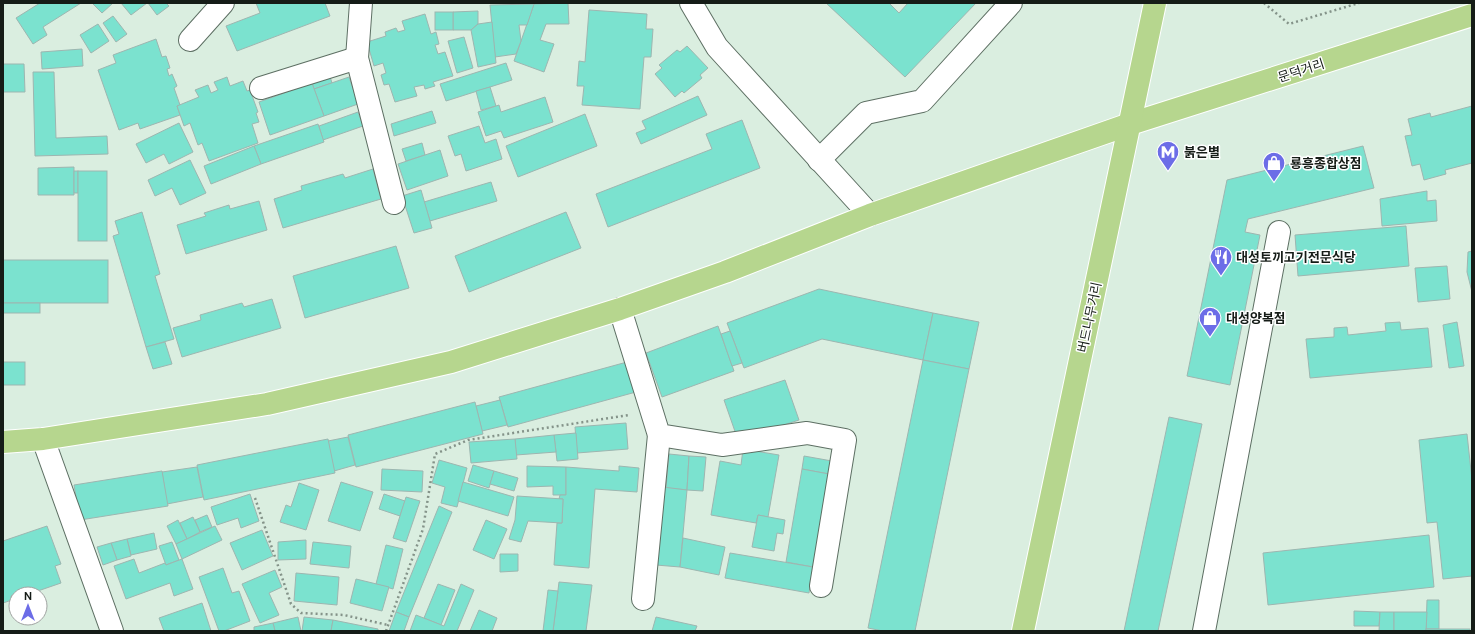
<svg xmlns="http://www.w3.org/2000/svg" width="1475" height="634" font-family="'DM Sans','Noto Sans KR',sans-serif">
<style>
.building{fill:#7be2cf;stroke:#9db6b0}
.lines{fill:none;stroke-linecap:round;stroke-linejoin:round}
.minor-casing{stroke:#5d6f63;stroke-width:24}
.major-casing{stroke:#fff;stroke-width:24}
.path{stroke:#849389;stroke-width:2.5;stroke-dasharray:2 3;stroke-linecap:butt}
.minor{stroke:#fff;stroke-width:22}
.major{stroke:#b6d68e;stroke-width:22}
.labels{text-anchor:middle;stroke-width:3;stroke-linejoin:round;paint-order:stroke}
.street-label{font-size:13px;fill:#151c17;stroke:#fff}
.poi-label{font-size:13px;font-weight:bold;fill:#151c17;stroke:#fff;text-anchor:start}
</style>
<rect width="100%" height="100%" fill="#daeee0"/>
<g class="building">
<polygon points="40,3 81,3 43,27 47,35 33,44 16,18"/>
<polygon points="92,3 113,3 102,13"/>
<polygon points="121,3 147,3 131,15"/>
<polygon points="148,3 166,3 169,6 157,15"/>
<polygon points="256,3 325,3 330,16 237,51 226,26 260,13"/>
<polygon points="568,3 569,24 546,24 540,40 554,44 544,72 514,61 534,4"/>
<polygon points="826,3 889,3 899,13 908,3 976,3 905,77"/>
<polygon points="534,4 527,25 519,25 521,41 516,54 495,57 490,5"/>
<polygon points="589,10 647,14 646,29 653,29 651,57 644,57 640,109 582,105 584,86 577,86 579,61 585,62"/>
<polygon points="478,11 478,24 471,30 453,30 453,12"/>
<rect x="435" y="12" width="18" height="18"/>
<polygon points="425,14 431,34 436,32 439,44 435,45 438,54 445,52 453,76 433,82 435,86 425,89 424,85 414,87 417,96 395,102 389,84 384,85 381,75 386,73 383,63 374,66 367,42 386,36 385,32 396,28 398,32 405,30 402,21"/>
<polygon points="113,16 127,34 116,42 103,23"/>
<polygon points="492,22 496,63 478,67 471,30 478,24"/>
<polygon points="98,24 109,41 91,53 80,35"/>
<polygon points="464,37 473,68 457,73 448,41"/>
<polygon points="156,39 162,57 166,56 170,68 167,69 169,76 172,74 177,86 174,88 180,105 177,106 180,115 140,129 138,123 119,130 98,70 116,63 113,55"/>
<polygon points="687,46 708,68 700,75 702,78 684,93 682,91 675,97 655,74 662,68 659,65 677,50 680,52"/>
<polygon points="82,49 83,66 42,69 41,52"/>
<polygon points="506,63 512,80 446,101 440,84"/>
<polygon points="3,64 24,64 25,92 3,92"/>
<polygon points="328,70 332,83 314,89 310,77"/>
<polygon points="33,72 54,72 56,138 107,136 108,154 35,156"/>
<polygon points="227,77 230,86 243,81 247,91 250,90 258,112 256,113 259,122 252,124 258,143 209,161 202,143 198,145 190,123 184,126 177,106 199,97 195,90 208,85 211,93 218,90 214,82"/>
<polygon points="349,77 358,104 324,116 314,89"/>
<polygon points="312,83 324,116 270,135 259,102"/>
<polygon points="490,87 496,106 481,110 476,91"/>
<polygon points="698,96 707,115 641,144 636,133 646,129 642,121"/>
<polygon points="545,97 553,122 504,138 501,131 486,136 478,112 499,105 501,112"/>
<polygon points="1472,106 1472,163 1445,170 1446,174 1424,180 1420,164 1412,166 1405,136 1412,135 1408,119 1430,113 1431,117"/>
<polygon points="432,111 436,123 394,136 391,124"/>
<polygon points="358,112 363,126 323,140 319,126"/>
<polygon points="585,114 597,146 518,177 506,146"/>
<polygon points="742,120 760,168 608,227 596,194 712,149 706,134"/>
<polygon points="179,123 193,152 169,164 164,154 146,163 136,144"/>
<polygon points="318,124 324,142 261,164 254,146"/>
<polygon points="479,126 485,143 496,139 502,159 466,171 461,154 455,156 448,136"/>
<polygon points="422,143 425,155 406,161 402,149"/>
<polygon points="254,146 261,164 211,184 204,166"/>
<polygon points="1363,146 1374,188 1248,219 1245,232 1260,235 1230,385 1187,376 1227,180"/>
<polygon points="440,150 448,176 407,190 398,164"/>
<polygon points="190,160 206,193 180,205 172,188 155,196 148,180"/>
<polygon points="74,167 74,195 38,195 38,168"/>
<polygon points="373,169 381,199 283,228 274,199 302,190 301,186 343,174 345,178"/>
<rect x="74" y="171" width="4" height="22"/>
<rect x="78" y="171" width="29" height="70"/>
<polygon points="491,182 497,201 430,221 424,202"/>
<polygon points="421,190 432,228 414,233 402,196"/>
<polygon points="1427,191 1427,201 1436,200 1437,221 1382,226 1380,199"/>
<polygon points="259,201 267,230 186,254 177,225 206,216 204,213 229,205 230,209"/>
<polygon points="142,212 160,274 155,276 174,339 146,347 113,236 119,234 115,221"/>
<polygon points="566,212 581,248 469,292 455,256"/>
<polygon points="1406,226 1409,266 1298,276 1295,235"/>
<polygon points="396,246 409,288 305,318 293,276"/>
<polygon points="1472,251 1472,292 1467,272 1468,252"/>
<rect x="3" y="260" width="105" height="43"/>
<polygon points="1447,266 1450,299 1418,302 1415,268"/>
<polygon points="819,289 933,313 923,360 822,339 744,368 727,323"/>
<polygon points="272,299 281,328 182,357 173,328 201,320 200,315 242,303 244,307"/>
<rect x="3" y="303" width="37" height="10"/>
<polygon points="933,313 979,322 969,369 923,360"/>
<polygon points="1400,322 1401,330 1428,328 1432,367 1310,378 1306,339 1334,337 1334,328 1347,327 1348,335 1386,331 1385,323"/>
<polygon points="1457,322 1464,366 1449,368 1443,325"/>
<polygon points="718,326 734,371 662,397 646,353"/>
<polygon points="730,331 742,363 732,366 721,334"/>
<polygon points="165,342 172,364 153,369 146,347"/>
<polygon points="923,360 969,369 915,631 883,631 868,628"/>
<rect x="3" y="362" width="22" height="23"/>
<polygon points="627,362 636,392 508,427 499,397"/>
<polygon points="785,380 799,420 738,440 724,400"/>
<polygon points="500,400 507,425 482,431 476,406"/>
<polygon points="475,402 483,434 356,467 348,435"/>
<polygon points="1169,417 1202,424 1158,631 1124,631"/>
<polygon points="626,423 628,449 577,453 575,427"/>
<polygon points="576,433 578,459 557,461 554,435"/>
<polygon points="1467,434 1472,480 1472,576 1443,579 1437,522 1427,523 1419,440"/>
<polygon points="554,435 556,452 516,455 515,439"/>
<polygon points="348,437 355,465 334,471 328,441"/>
<polygon points="328,439 335,473 204,500 197,465"/>
<polygon points="515,439 517,459 471,463 469,442"/>
<polygon points="743,449 779,455 768,517 758,515 756,523 711,515 720,461 741,465"/>
<polygon points="669,454 689,456 687,490 666,488"/>
<polygon points="689,456 706,457 703,491 687,490"/>
<polygon points="804,456 832,461 829,474 802,469"/>
<polygon points="439,460 467,468 457,507 441,503 445,487 432,483"/>
<polygon points="473,465 494,471 489,488 468,481"/>
<polygon points="527,466 566,467 566,495 553,495 553,486 527,487"/>
<polygon points="619,466 639,468 637,492 595,489 589,568 554,565 557,523 562,523 563,499 559,499 560,495 566,495 566,467 619,471"/>
<polygon points="197,467 203,497 167,504 162,472"/>
<polygon points="382,469 423,471 422,492 381,490"/>
<polygon points="802,469 829,474 813,567 786,562"/>
<polygon points="162,471 168,506 80,520 74,485"/>
<polygon points="494,471 518,478 514,491 490,484"/>
<polygon points="341,482 373,492 360,531 328,521"/>
<polygon points="463,482 514,497 508,516 458,501"/>
<polygon points="299,483 319,490 306,530 280,522 286,505 291,507"/>
<polygon points="663,487 687,490 680,567 656,565"/>
<polygon points="250,494 259,521 241,528 238,518 217,525 211,507"/>
<polygon points="384,494 405,501 400,516 379,509"/>
<polygon points="517,496 563,499 562,523 528,521 521,542 509,539 515,520"/>
<polygon points="406,497 420,501 406,542 393,538"/>
<polygon points="439,506 452,512 409,617 396,612"/>
<polygon points="207,515 212,527 200,532 195,520"/>
<polygon points="758,515 785,520 783,534 777,533 774,551 752,547"/>
<polygon points="193,517 200,532 187,539 180,523"/>
<polygon points="178,520 187,539 176,544 167,526"/>
<polygon points="486,520 507,529 494,559 473,550"/>
<polygon points="47,526 61,564 55,566 61,583 29,594 16,594 11,596 12,600 3,603 3,541"/>
<polygon points="215,526 222,540 182,559 176,544"/>
<polygon points="262,530 273,556 242,570 230,543"/>
<polygon points="154,533 157,549 131,555 127,539"/>
<polygon points="1429,535 1434,587 1268,605 1263,553"/>
<polygon points="683,538 725,547 719,575 680,567"/>
<polygon points="127,539 131,556 117,560 111,543"/>
<polygon points="306,540 306,559 278,560 278,542"/>
<polygon points="172,542 179,560 166,565 159,546"/>
<polygon points="313,542 351,546 349,568 310,564"/>
<polygon points="111,543 117,560 103,565 97,547"/>
<polygon points="386,545 403,549 393,589 376,584"/>
<polygon points="730,553 813,567 809,593 725,578"/>
<polygon points="500,554 518,554 518,571 500,572"/>
<polygon points="134,559 139,573 165,563 166,565 182,559 193,589 174,596 170,583 126,599 114,566"/>
<polygon points="223,568 232,593 239,591 250,621 224,631 219,631 199,577"/>
<polygon points="275,570 282,587 269,593 279,615 260,623 242,584"/>
<polygon points="296,573 339,577 337,605 294,601"/>
<polygon points="356,579 389,587 382,611 350,603"/>
<polygon points="559,582 592,585 586,631 553,631"/>
<polygon points="438,584 455,590 441,625 424,618"/>
<polygon points="461,584 474,590 457,631 410,631 416,615 444,626"/>
<polygon points="548,590 558,591 553,631 543,631"/>
<polygon points="1427,600 1439,600 1439,629 1426,629"/>
<polygon points="202,603 211,631 164,631 159,618"/>
<polygon points="479,610 497,618 492,631 470,631"/>
<polygon points="1354,611 1380,612 1379,626 1354,626"/>
<polygon points="396,612 409,617 404,631 389,631"/>
<polygon points="1380,612 1394,612 1394,631 1379,631"/>
<polygon points="1394,612 1427,612 1426,631 1394,631"/>
<polygon points="298,617 301,631 275,631 273,623"/>
<polygon points="304,617 333,620 331,631 302,631"/>
<polygon points="656,617 697,626 695,631 652,631"/>
<polygon points="333,620 378,629 378,631 331,631"/>
<polygon points="273,623 275,631 254,631 254,627"/>
<rect x="1426" y="629" width="44" height="2"/>
</g>
<g class="lines">
<g class="minor-casing">
<g id="minor">
<polyline points="361,3 357,58 394,203"/>
<polyline points="691,3 717,47 870,215"/>
<polyline points="190,40 223,3"/>
<polyline points="261,88 357,58"/>
<polyline points="819,160 866,113 922,101 1011,3"/>
<polyline points="620,309 659,435 722,445 807,433 845,440 821,586"/>
<polyline points="43,439 112,631"/>
<polyline points="643,599 659,435"/>
<polyline points="1204,631 1279,232"/>
</g>
</g>
<g class="major-casing">
<g id="major">
<polyline points="3,442 43,439 267,404 451,362 620,309 725,272 870,215 1130,124 1472,15"/>
<polyline points="1023,631 1155,3"/>
</g>
</g>
<g class="path">
<polyline points="1264,3 1289,24 1359,3"/>
<polyline points="255,498 291,604 301,613 344,615 388,625"/>
<polyline points="386,631 423,529 435,454 468,440 629,415"/>
</g>
<use href="#minor" class="minor"/>
<use href="#major" class="major"/>
</g>
<defs>
<g id="metro-pin" transform="scale(1.15)"><path d="M0 17L-7.5 6A9.5 9.5 0 1 1 7.5 6Z" fill="#6c6de7" stroke="#fff"/><path d="M-5.5 5V-5H-3L0 0L3-5H5.5V5H3V-.5L0 4L-3-.5V5Z" fill="#fff"/></g>
<g id="shop-pin" transform="scale(1.15)"><path d="M0 17L-7.5 6A9.5 9.5 0 1 1 7.5 6Z" fill="#6c6de7" stroke="#fff"/><path d="M-5-2.5h2.3a2.7 3.5 0 0 1 5.4 0H5L5.5 6h-11ZM-1.5-2.5h3a1.5 2.3 0 0 0-3 0Z" fill="#fff"/></g>
<g id="restaurant-pin" transform="scale(1.15)"><path d="M0 17L-7.5 6A9.5 9.5 0 1 1 7.5 6Z" fill="#6c6de7" stroke="#fff"/><path d="M-5-6h1v4h1v-4h1v4h1v-4h1v5L-1.5 .5V6h-2V.5L-5-1ZM5-6V6H3V1.5H1.5Q1.5-4 5-6Z" fill="#fff"/></g>
</defs>
<g fill-rule="evenodd">
<use href="#metro-pin" x="1168" y="152"/>
<use href="#shop-pin" x="1274" y="163"/>
<use href="#restaurant-pin" x="1221" y="257"/>
<use href="#shop-pin" x="1210" y="318"/>
</g>
<g class="labels">
<g class="street-label">
<text transform="translate(1301 70) rotate(-18)" y="5">문덕거리</text>
<text transform="translate(1089 317) rotate(-78)" y="5">버드나무거리</text>
</g>
<g class="poi-label">
<text x="1184" y="157">붉은별</text>
<text x="1290" y="168">룡흥종합상점</text>
<text x="1236" y="262">대성토끼고기전문식당</text>
<text x="1226" y="323">대성양복점</text>
</g>
</g>
<rect width="1475" height="634" fill="none" stroke="#151c17" stroke-width="8"/>
<g transform="translate(28 606)"><circle r="19" fill="#ffffff" stroke="#a1a4a2"/>
<path d="M0-3L7 15L0 10L-7 15Z" fill="#6c6de7"/>
<text y="-6" font-size="11" font-weight="bold" text-anchor="middle" fill="#151c17">N</text>
</g>
</svg>
